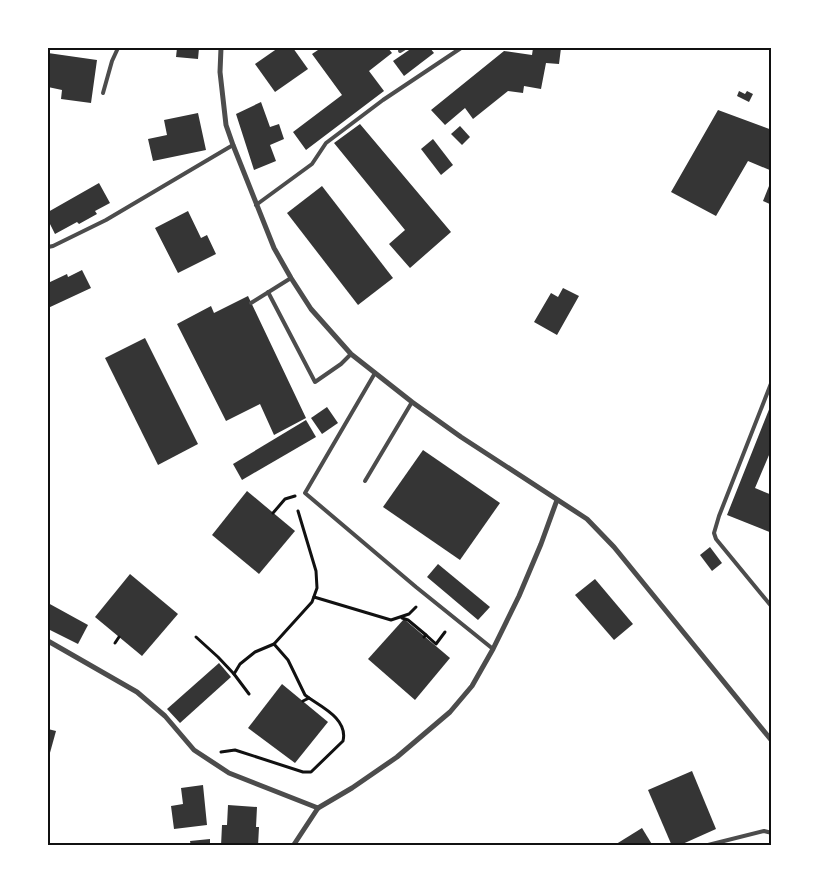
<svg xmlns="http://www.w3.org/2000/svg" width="819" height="893" font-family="'Noto Sans',sans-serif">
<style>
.building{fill:#353535}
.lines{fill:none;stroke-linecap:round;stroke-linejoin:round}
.path{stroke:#111;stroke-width:3}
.service{stroke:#4c4c4c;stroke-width:4}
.minor{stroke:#4c4c4c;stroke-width:5}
.neatline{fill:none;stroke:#111;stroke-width:2}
</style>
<rect width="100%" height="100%" fill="#fff"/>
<g class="building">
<polygon points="177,48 199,48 198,59 176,57"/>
<polygon points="278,48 293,48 308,69 275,92 255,64"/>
<polygon points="321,48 388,48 392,53 369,71 384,91 306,150 293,132 342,95 312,54"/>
<polygon points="412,48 430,48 434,53 404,76 393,61"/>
<polygon points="533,48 561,48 559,64 546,63 541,89 524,86 523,93 508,91 473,119 465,108 445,125 431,110 504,51 532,55"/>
<polygon points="48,53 97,60 91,103 61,99 62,90 48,87"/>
<polygon points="739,91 745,94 747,91 753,94 749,102 737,96"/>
<polygon points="261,102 270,127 279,124 284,139 270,145 276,161 254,170 236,114"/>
<polygon points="718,110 772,130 772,171 748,161 716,216 671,192"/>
<polygon points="198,113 206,150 153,161 148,139 167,135 164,120"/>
<polygon points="360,124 451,232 410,268 389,244 405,230 334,143"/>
<polygon points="460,126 470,137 462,145 451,134"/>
<polygon points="433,139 453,165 441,175 421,149"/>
<polygon points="771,181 772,181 772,205 763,201"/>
<polygon points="99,183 110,203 95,211 97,214 79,224 77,222 55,234 48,220 48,212"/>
<polygon points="322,186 393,278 358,305 287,213"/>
<polygon points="188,211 201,238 207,235 216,254 178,273 155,228"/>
<polygon points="82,270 91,288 48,308 48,283 67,274 68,277"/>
<polygon points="563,288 579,296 557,335 534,322 551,293 558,297"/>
<polygon points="248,296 306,418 274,435 260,404 226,421 177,324 211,306 214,313"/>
<polygon points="145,338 198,444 158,465 105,358"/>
<polygon points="772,402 772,448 755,488 772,495 772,533 727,515"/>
<polygon points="327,407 338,423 322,434 311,418"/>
<polygon points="306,420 316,437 242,480 233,464"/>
<polygon points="423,450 500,503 460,560 383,507"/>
<polygon points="247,491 295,531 259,574 212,535"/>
<polygon points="710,547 722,563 712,571 700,555"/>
<polygon points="438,564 490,607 478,620 427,577"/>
<polygon points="130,574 178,614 142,656 95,617"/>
<polygon points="595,579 633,624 614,640 575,595"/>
<polygon points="48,603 88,625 78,644 48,629"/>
<polygon points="404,619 450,658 415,700 368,659"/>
<polygon points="219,663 231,677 180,723 167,709"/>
<polygon points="282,684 328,722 295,763 248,728"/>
<polygon points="48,729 56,731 48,760"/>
<polygon points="692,771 716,829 678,846 672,846 648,790"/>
<polygon points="203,785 207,825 174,829 171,806 183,804 181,788"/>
<polygon points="228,805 257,807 256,827 259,827 258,846 221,846 222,825 227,825"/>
<polygon points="642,828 653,846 613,846"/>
<polygon points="210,839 210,846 191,846 190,841"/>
</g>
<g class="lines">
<g class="path">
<polyline points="273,513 285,499 295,496"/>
<polyline points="314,597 391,620 409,614 416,607"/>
<polyline points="402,618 408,620 426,635"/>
<polyline points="196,637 218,657 234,674"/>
<polyline points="424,637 426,635 436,644 445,632"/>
<polyline points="115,643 119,637"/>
<polyline points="274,644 288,660 305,695 309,698"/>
<polyline points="249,694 234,674 240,664 255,652 274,644 312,602 317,588 316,571 298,511"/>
<path d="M221,752L235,750L303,772H311L343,741C348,720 324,708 309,698L303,701"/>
</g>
<g class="service">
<polyline points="400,51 405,48"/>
<polyline points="103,93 112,61 118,48"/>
<polyline points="256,205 312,164 326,143 383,100 461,48"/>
<polyline points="48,247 53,246 106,220 233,145"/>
<polyline points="268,292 315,382 341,364 351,354"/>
<polyline points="251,303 291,278"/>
<polyline points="375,373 305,493 416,587 493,649"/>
<polyline points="772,381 719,516 714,533 716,539 772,607"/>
<polyline points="365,481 412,402"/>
<polyline points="704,846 764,831 772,833"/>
</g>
<g class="minor">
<polyline points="221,48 220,72 226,125 233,145 274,248 291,278 311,309 351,354 412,402 461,437 587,519 614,547 772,741"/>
<polyline points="48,641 137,692 165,716 194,750 229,773 318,808"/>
<polyline points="293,846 318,808 352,788 397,757 450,712 472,686 493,649 519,596 541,544 557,500"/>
</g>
</g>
<rect width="819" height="893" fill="none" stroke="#ffffff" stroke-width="98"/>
<rect x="49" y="49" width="721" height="795" class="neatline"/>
</svg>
